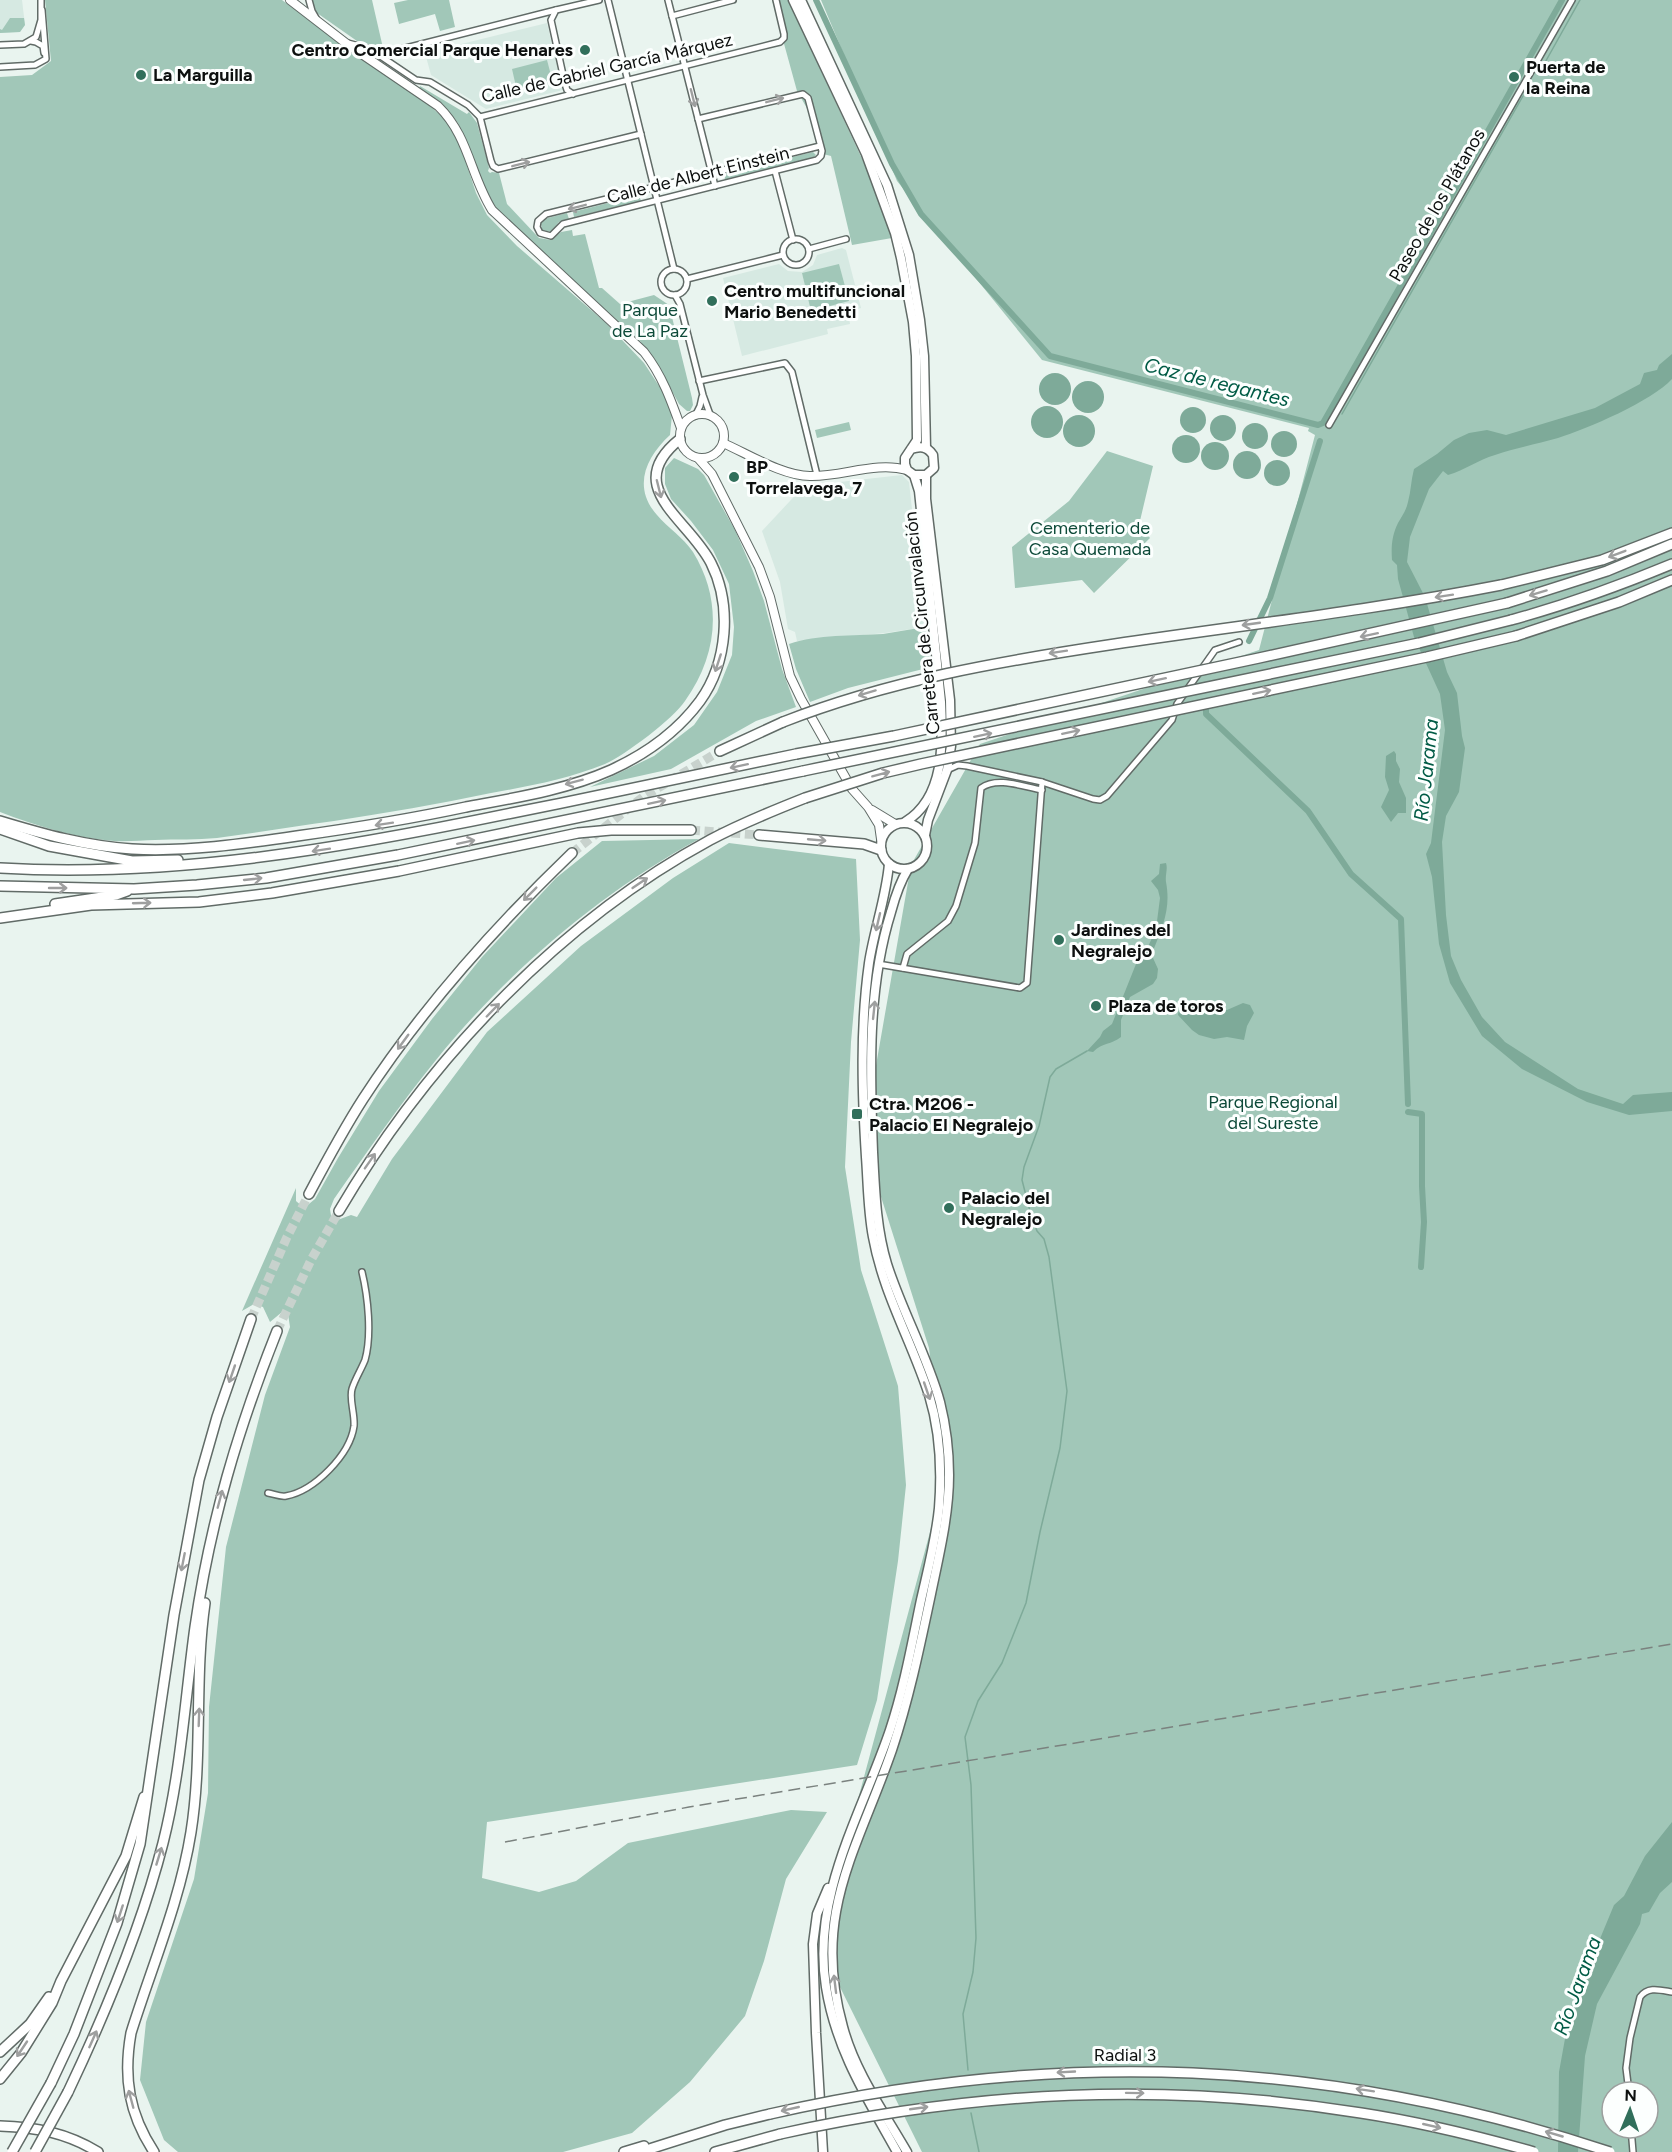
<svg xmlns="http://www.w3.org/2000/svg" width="1672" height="2152" font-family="Figtree,sans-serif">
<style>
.built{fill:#d6e9e2}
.green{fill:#a1c7b8;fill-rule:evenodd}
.water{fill:#7eaa99}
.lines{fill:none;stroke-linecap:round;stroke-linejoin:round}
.stream{stroke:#7eaa99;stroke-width:1.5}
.canal{stroke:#7eaa99;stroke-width:6}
.highway-tunnel{stroke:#c8d2cd;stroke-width:9;stroke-dasharray:9 4.5;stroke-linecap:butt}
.street-casing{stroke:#616b67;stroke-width:8}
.secondary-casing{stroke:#616b67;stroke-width:10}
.primary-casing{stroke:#616b67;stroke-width:11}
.highway-casing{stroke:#616b67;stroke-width:12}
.street{stroke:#fff;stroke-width:5}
.secondary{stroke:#fff;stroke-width:8}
.primary{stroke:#fff;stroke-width:8}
.highway{stroke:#fff;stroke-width:9}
.rail{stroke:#7b827f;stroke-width:1.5;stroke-dasharray:12 6;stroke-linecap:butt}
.highway-bridge-casing{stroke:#616b67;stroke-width:12;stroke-linecap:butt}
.highway-bridge{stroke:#fff;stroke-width:9}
.oneway{stroke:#9e9f9f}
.poi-dot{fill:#316f5b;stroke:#fcfffe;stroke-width:2}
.labels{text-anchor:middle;stroke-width:6;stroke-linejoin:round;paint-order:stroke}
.poi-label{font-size:18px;font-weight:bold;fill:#0d100f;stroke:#fcfffe;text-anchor:start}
.street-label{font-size:18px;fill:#0d100f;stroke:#fcfffe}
.park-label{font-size:18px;fill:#0d4a39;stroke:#fcfffe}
.water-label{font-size:20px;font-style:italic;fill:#005b45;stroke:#fcfffe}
</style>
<rect width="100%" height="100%" fill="#e9f4ef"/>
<g class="built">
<polygon points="0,0 22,0 25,25 20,32 0,33"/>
<polygon points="547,23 563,90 486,109 431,75 425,53"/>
<polygon points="842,248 846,250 861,308 848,312 850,324 827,329 828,334 742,356 723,278 779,264 788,271 802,272 813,265 817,255"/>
<polygon points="902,475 909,482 925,627 885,633 797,641 795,632 788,629 780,582 762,531 804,486"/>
</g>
<g class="green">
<path d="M45,0H282L335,40L428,104L449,123L460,144L476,193L487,215L517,246L605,322L644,363L663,392L672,415L670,435C646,457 632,487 657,515C668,528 683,537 693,552C723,601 718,655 685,701C673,719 625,755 605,764C568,779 530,786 491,793C438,804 386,813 334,821C295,826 256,833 217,838C197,840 176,839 155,840C142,840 128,842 114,841C75,838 37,826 0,812V77L32,75L51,61Z"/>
<polygon points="311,0 372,0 383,48 357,41 317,13"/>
<polygon points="408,0 449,0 455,27 440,31 435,14 399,24 394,3"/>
<polygon points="772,0 788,0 864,163 892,238 852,245 831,156 819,153 808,110 797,91"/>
<path d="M821,0H1672V2152H922L833,1973L826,1918L944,1480L929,1348L863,1140L911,865L980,744L1259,650L1315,435L1308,431L1309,428L1042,360L897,181ZM1612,2092H1648V2128H1612Z"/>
<polygon points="10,18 24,18 25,25 20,32 0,33 0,29 2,30"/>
<polygon points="547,60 553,83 517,91 512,69"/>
<polygon points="420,86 467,114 469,112 477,123 489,168 488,171 490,173 492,172 499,173 507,204 539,238 551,240 561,232 572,230 573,236 585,234 599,288 602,288 620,304 654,295 669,305 692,398 693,405 690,411 687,411 679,404 660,369 640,341 519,234 498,211 487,194 458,123 444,107 419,89"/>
<polygon points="813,152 816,155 814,157 725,180 724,174"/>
<polygon points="639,195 641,201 574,217 573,212"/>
<polygon points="567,213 569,219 559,222 551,232 542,230 541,223 544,219"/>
<polygon points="839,264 849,301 811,311 802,273"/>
<polygon points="849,422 851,430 817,438 815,430"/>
<polygon points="1107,451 1153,466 1139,525 1150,538 1094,593 1082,580 1015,588 1012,547 1069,501"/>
<polygon points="674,458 698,469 704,475 735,530 753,571 764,601 782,669 796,707 756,721 671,769 590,787 654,756 694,725 717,692 732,655 734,627 729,584 713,550 691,521 671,499 665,484 665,468"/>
<path d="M925,627L931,667L848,688L810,702L796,669L789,644C818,634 853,636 883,634C897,632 911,629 925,627Z"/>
<path d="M699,839C601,892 506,973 436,1060C400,1104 367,1152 334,1199L330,1209L332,1222L351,1215L357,1217L392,1159L487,1032L581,946L673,878L729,843L856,859L860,940L851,1042L845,1167L861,1270L898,1386L906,1485L898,1561L877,1700L857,1765L487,1822L482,1878L539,1892L576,1881L628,1843L791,1810L827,1812L786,1879L764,1961L745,2016L690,2082L632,2133L563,2152H178L164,2140L140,2080L146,2022L194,1879L208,1793L209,1707L226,1547L265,1395L290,1327L288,1314L282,1312L270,1322L263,1307L254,1304L242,1311L296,1188V1201L304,1208L315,1199L338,1158L379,1091L432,1019L482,957L556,878L602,841Z"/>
</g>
<g class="water">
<path d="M1672,354V379C1652,401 1587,429 1558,438C1537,444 1515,448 1495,455C1478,460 1465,470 1448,475L1443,471L1429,489L1410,537L1407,562L1425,597L1447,672L1457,693L1462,736L1465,748L1459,792L1446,816L1442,842L1446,915L1451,956L1461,980L1482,1017L1505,1042L1578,1089L1623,1104L1633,1095L1672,1092V1111L1629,1115L1587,1102L1522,1069L1482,1036L1450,983L1439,944L1432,877L1426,854L1431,843L1445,730L1440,694L1414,637L1398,579L1397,565L1392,560C1391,546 1392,535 1398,523C1402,516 1406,511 1408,502C1411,491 1411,480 1414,469L1437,454L1454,440L1469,433L1487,430L1506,435L1595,408L1640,384L1644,373L1657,370L1659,365Z"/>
<circle cx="1055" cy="389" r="16"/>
<circle cx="1088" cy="397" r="16"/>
<circle cx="1047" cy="422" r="16"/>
<circle cx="1193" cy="420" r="13"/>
<circle cx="1223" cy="428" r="13"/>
<circle cx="1079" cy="431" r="16"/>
<circle cx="1255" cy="436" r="13"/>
<circle cx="1284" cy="444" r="13"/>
<circle cx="1186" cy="449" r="14"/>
<circle cx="1215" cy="456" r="14"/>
<circle cx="1247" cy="465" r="14"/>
<circle cx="1277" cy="473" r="13"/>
<polygon points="1394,751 1396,754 1396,761 1400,769 1399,782 1406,798 1406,813 1398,813 1391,822 1381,807 1389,790 1385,777 1386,756"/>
<path d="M1166,863C1168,869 1165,875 1166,882C1171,908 1163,926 1153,951V958L1158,969L1157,978L1153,984L1130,997L1121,1020V1037C1111,1045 1103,1042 1093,1052L1087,1051L1100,1037L1103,1031L1112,1024L1138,959L1147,949L1156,929L1160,898L1158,890L1151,881L1159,874L1160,864Z"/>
<polygon points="1243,1003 1250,1005 1254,1013 1247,1026 1244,1040 1227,1037 1214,1039 1199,1035 1192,1030 1178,1015 1179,1009 1185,1007 1209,1007 1227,1010"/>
<polygon points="1672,1822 1672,1882 1660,1893 1649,1912 1642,1914 1640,1924 1597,2004 1585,2056 1578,2152 1558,2152 1559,2072 1570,2011 1614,1905 1624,1896 1645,1856"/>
</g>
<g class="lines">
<g class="stream">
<polyline points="1538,75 1580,0"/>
<polyline points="1342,414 1523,96"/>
<polyline points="968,2070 963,2014 973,1972 976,1938 971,1785 965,1737 978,1701 1002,1663 1026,1603 1040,1532 1060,1448 1067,1391 1049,1257 1044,1239 1037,1231 1031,1215 1022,1180 1024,1167 1039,1126 1050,1077 1056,1069 1087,1051"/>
<polyline points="971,2113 979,2152"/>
</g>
<g class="canal">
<polyline points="816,0 892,164 921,214 1050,356 1318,425 1323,423 1562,0"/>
<polyline points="1249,641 1270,598 1320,441"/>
<polyline points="1206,710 1206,714 1308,811 1351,874 1401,919 1408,1104"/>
<polyline points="1408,1112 1422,1114 1422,1186 1424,1222 1421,1267"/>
</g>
<g class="highway-tunnel">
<polyline points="691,830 759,835"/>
<polyline points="572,853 643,797 720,751"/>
<polyline points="251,1319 287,1237 309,1194"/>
<polyline points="277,1331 311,1260 339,1211"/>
</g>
<g class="street-casing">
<g id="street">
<polyline points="309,0 312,11 316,18"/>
<polyline points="608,0 674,269"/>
<polyline points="668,0 715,186"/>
<polyline points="672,16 733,0"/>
<polyline points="31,41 36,42 43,46 44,53"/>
<polyline points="348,43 370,49 416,80 430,82 468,105 480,117 780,42 784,38 784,34 776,0"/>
<polyline points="0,45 24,44 36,37 41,20 41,0"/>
<polyline points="390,52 556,10"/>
<polyline points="0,67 35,65 46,59 42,10"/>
<polyline points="573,94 567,90 565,84 551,20 556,10 599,0"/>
<polyline points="480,117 491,161 493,166 498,169 641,134"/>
<polyline points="698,119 803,94 808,98 822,151 821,156 817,160 563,224 551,236 540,233 537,227 538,221 546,214 820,146"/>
<polyline points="775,171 793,240"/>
<circle cx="796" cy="252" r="13"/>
<polyline points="809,249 846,239"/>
<circle cx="674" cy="282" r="13"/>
<polyline points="687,279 783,255"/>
<polyline points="675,295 680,304 703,395 711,417"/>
<polyline points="699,381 785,363 792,372 817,475"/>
<polyline points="695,416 700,406 702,397"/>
<polyline points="1329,425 1572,0"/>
<polyline points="1042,782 1093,799 1100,800 1107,796 1172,720 1177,704 1215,650 1239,642"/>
<polyline points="878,964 1020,988 1027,983 1042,782 967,766 958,765 947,770"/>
<path d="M903,968L907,954L948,921L956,906L975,843L981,788C998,776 1023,787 1042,790"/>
<path d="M268,1493C274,1494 280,1497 286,1496C314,1491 350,1455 354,1426C355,1414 349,1399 352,1389C355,1379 361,1370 365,1360C372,1335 368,1297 362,1272"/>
<path d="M1629,2092L1626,2068L1630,2038L1640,1997C1648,1986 1660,1990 1672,1992"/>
<polyline points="1631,2128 1633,2152"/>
</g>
</g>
<g class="secondary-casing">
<g id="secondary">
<path d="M290,0L347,44L438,106C469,136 470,175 492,210L644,352C662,375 671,400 681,428"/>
<circle cx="702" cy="436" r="22"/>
<path d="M723,443C748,454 783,476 810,476C842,477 876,461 907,470"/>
<polyline points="698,458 712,474 759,567 770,597 790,676 801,699 852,789 868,807 879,825 881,839"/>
<polyline points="872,810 895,824"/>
</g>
</g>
<g class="primary-casing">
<g id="primary">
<path d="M793,0L866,154L895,233L901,258L913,322L916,356L917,440L905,458V464L907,470L914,475H926L934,468L933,455C927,446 920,446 911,449"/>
<polyline points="801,0 887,185 909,255 920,320 924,356 926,448"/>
<path d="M905,822C945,798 943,743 941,702L919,491L914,475"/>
<circle cx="904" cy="846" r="23"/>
<polyline points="925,835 928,820 947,770 951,746 950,700 926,499 926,475"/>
<path d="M889,864C886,898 874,930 869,963C860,1027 862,1093 866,1157C868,1184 868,1211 873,1237C883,1293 912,1342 929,1395C940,1431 942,1470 939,1508C936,1539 928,1569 921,1600C912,1643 904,1688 890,1730C862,1813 811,1896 826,1987C836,2050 867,2098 897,2152"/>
<polyline points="823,2152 816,2033 813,1944 817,1914 828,1888"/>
<path d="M907,2152C884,2112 855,2072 843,2027C811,1914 857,1851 892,1750C909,1699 920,1646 931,1594C939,1555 949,1515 949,1475C949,1450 946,1426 940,1402C927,1355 902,1311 887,1264C876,1228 875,1189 873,1152C870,1072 867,989 891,912C895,897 900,882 908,869"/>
</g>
</g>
<g class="highway-casing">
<g id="highway">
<polyline points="1501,585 1602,560 1672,533"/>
<polyline points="1507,603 1607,571 1672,544"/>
<path d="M1511,620C1566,605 1619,586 1672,564"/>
<polyline points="1516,636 1619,602 1672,580"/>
<polyline points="720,751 783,722"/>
<path d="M0,821C43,834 86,846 132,849C186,852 243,844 297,836C354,828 410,819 466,807C514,798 566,790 611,770C646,754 677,732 700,701C728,662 732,605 711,563C689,519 620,487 680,439"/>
<polyline points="0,829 49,846 132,861 178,860"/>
<polyline points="759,835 864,844 881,850"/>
<path d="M0,868C174,878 343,848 512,813C607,794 702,774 796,754"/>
<polyline points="0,886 134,889 197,885 266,878 398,855 803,771"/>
<polyline points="55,904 116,895 127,891"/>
<polyline points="0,918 91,905 199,902 272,893 399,871 578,833 611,830 691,830"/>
<path d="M309,1194C326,1162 343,1130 363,1099C422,1008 494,928 572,853"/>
<path d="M339,1211C426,1063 557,923 710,840C740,824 772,811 805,798"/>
<polyline points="0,2052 30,2024 49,1997"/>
<polyline points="0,2079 21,2053 52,2003 61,1981 126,1856 144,1797"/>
<polyline points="51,2083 74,2034 117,1923 140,1844 174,1615 199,1480 217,1417 251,1319"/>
<path d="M68,2092C106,2012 141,1929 163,1843C181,1772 185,1699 195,1627C210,1523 238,1429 277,1331"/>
<path d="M0,2126C36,2127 67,2133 98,2152"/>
<path d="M154,2152C129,2114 123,2078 131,2033C152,1966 180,1901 191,1832C203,1756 194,1679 205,1603"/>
<polyline points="624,2152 644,2146"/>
<polyline points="640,2152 725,2125 770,2114"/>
<polyline points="715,2152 780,2134"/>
</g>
</g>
<use href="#street" class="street"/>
<use href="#secondary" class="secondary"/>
<use href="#primary" class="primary"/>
<use href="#highway" class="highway"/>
<polyline class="rail" points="505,1842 689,1807 1672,1644"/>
<g class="highway-bridge-casing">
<g id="highway-bridge">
<path d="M783,722C890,680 1002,661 1115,644C1244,625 1373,610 1501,585"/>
<polyline points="796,754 894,736 1259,658 1507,603"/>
<polyline points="803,771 1419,643 1511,620"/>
<polyline points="805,798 883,773 921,764 1427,657 1516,636"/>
<path d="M770,2114C1059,2048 1328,2058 1610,2152"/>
<path d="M780,2134C975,2091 1163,2081 1361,2113C1420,2122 1477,2136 1534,2152"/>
<polyline points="12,2152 51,2083"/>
<polyline points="35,2152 68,2092"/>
</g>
</g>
<use href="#highway-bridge" class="highway-bridge"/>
</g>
<defs><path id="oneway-shaft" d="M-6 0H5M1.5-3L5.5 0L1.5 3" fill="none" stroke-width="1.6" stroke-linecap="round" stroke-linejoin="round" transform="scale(1.5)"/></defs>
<g class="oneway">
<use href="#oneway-shaft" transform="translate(693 98) rotate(76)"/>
<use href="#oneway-shaft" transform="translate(775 100) rotate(-14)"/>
<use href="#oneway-shaft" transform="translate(521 164) rotate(-14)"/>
<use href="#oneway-shaft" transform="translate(577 207) rotate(166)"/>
<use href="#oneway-shaft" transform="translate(659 489) rotate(76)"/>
<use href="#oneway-shaft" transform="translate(1617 554) rotate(159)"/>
<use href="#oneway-shaft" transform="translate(1538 593) rotate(163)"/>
<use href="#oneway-shaft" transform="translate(1444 596) rotate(171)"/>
<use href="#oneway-shaft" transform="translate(1251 624) rotate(172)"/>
<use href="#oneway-shaft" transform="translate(1369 635) rotate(168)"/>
<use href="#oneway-shaft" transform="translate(1058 652) rotate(171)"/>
<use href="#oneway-shaft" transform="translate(718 663) rotate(108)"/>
<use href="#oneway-shaft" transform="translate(1157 680) rotate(168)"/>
<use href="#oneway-shaft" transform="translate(1262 692) rotate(-12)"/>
<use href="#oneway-shaft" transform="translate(867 693) rotate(163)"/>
<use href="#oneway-shaft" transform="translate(1071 732) rotate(-12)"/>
<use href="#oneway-shaft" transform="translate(983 735) rotate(-12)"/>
<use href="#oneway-shaft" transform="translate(739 766) rotate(168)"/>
<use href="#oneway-shaft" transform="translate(881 774) rotate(-15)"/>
<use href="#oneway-shaft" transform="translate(574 782) rotate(165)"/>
<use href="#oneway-shaft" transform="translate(657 802) rotate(-12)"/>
<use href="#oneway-shaft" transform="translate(384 824) rotate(171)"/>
<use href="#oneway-shaft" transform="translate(817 840) rotate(5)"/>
<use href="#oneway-shaft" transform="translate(466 842) rotate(-12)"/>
<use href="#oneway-shaft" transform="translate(321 850) rotate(171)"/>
<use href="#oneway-shaft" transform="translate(253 879) rotate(-6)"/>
<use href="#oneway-shaft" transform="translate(640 883) rotate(-34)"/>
<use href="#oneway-shaft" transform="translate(58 888)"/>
<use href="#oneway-shaft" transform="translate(530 894) rotate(135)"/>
<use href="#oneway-shaft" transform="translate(142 903) rotate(-2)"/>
<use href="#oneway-shaft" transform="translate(878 922) rotate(103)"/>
<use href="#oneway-shaft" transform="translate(493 1010) rotate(-46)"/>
<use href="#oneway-shaft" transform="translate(874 1010) rotate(-84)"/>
<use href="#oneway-shaft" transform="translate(403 1042) rotate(126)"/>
<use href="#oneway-shaft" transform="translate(370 1161) rotate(-55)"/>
<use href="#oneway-shaft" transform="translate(232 1374) rotate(109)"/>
<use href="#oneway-shaft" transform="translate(927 1391) rotate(71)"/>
<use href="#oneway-shaft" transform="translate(220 1499) rotate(-75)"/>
<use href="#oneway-shaft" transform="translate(183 1562) rotate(101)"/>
<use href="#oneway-shaft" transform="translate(199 1717) rotate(-88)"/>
<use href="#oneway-shaft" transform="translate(159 1856) rotate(-73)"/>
<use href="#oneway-shaft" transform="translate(120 1914) rotate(108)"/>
<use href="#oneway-shaft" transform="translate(835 1984) rotate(-97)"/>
<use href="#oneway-shaft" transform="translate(93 2039) rotate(-66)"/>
<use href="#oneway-shaft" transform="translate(22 2049) rotate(124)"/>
<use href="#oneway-shaft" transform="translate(1066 2072) rotate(177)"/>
<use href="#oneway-shaft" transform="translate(1365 2090) rotate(-171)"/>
<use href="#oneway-shaft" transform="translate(1135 2093) rotate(1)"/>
<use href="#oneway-shaft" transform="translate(131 2099) rotate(-105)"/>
<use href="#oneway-shaft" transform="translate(919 2108) rotate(-8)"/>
<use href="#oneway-shaft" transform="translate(790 2109) rotate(167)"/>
<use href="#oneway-shaft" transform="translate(1432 2126) rotate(13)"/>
<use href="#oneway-shaft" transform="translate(1554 2134) rotate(-164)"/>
</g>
<g class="poi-dot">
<circle cx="585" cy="50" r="6"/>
<circle cx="141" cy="75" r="6"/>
<circle cx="1514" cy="77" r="6"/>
<circle cx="712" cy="301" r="6"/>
<circle cx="734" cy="477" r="6"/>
<circle cx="1059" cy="940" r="6"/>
<circle cx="1096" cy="1006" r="6"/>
<rect x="851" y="1108" width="12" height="12" rx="3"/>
<circle cx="949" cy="1208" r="6"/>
</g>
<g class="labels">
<g class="poi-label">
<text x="573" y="56" text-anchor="end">Centro Comercial Parque Henares</text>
<text x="1526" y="73">Puerta de<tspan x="1526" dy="21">la Reina</tspan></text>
<text x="153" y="81">La Marguilla</text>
<text x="724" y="297">Centro multifuncional<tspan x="724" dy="21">Mario Benedetti</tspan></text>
<text x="746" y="473">BP<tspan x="746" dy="21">Torrelavega, 7</tspan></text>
<text x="1071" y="936">Jardines del<tspan x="1071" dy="21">Negralejo</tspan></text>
<text x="1108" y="1012">Plaza de toros</text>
<text x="869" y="1110">Ctra. M206 -<tspan x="869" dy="21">Palacio El Negralejo</tspan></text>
<text x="961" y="1204">Palacio del<tspan x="961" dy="21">Negralejo</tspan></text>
</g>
<g class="street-label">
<text transform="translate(607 68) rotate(-13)" y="6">Calle de Gabriel García Márquez</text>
<text transform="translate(698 175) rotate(-14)" y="6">Calle de Albert Einstein</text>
<text transform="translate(1437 205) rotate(-60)" y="6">Paseo de los Plátanos</text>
<text transform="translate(922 623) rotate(-96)" y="6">Carretera de Circunvalación</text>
<text x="1125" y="2061">Radial 3</text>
</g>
<g class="park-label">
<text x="650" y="316">Parque<tspan x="650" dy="21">de La Paz</tspan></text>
<text x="1090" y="534">Cementerio de<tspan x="1090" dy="21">Casa Quemada</tspan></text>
<text x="1273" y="1108">Parque Regional<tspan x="1273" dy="21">del Sureste</tspan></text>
</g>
<g class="water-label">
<text transform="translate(1217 382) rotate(14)" y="7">Caz de regantes</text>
<text transform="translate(1426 770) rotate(-84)" y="7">Río Jarama</text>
<text transform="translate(1577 1986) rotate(-70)" y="7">Río Jarama</text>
</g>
</g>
<g transform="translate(1630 2110) rotate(2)"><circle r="28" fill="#fcfffe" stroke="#9c9f9e" stroke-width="1.5"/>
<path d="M0-4.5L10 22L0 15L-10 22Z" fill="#316f5b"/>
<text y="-9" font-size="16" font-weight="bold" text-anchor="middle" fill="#0d100f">N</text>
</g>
</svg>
